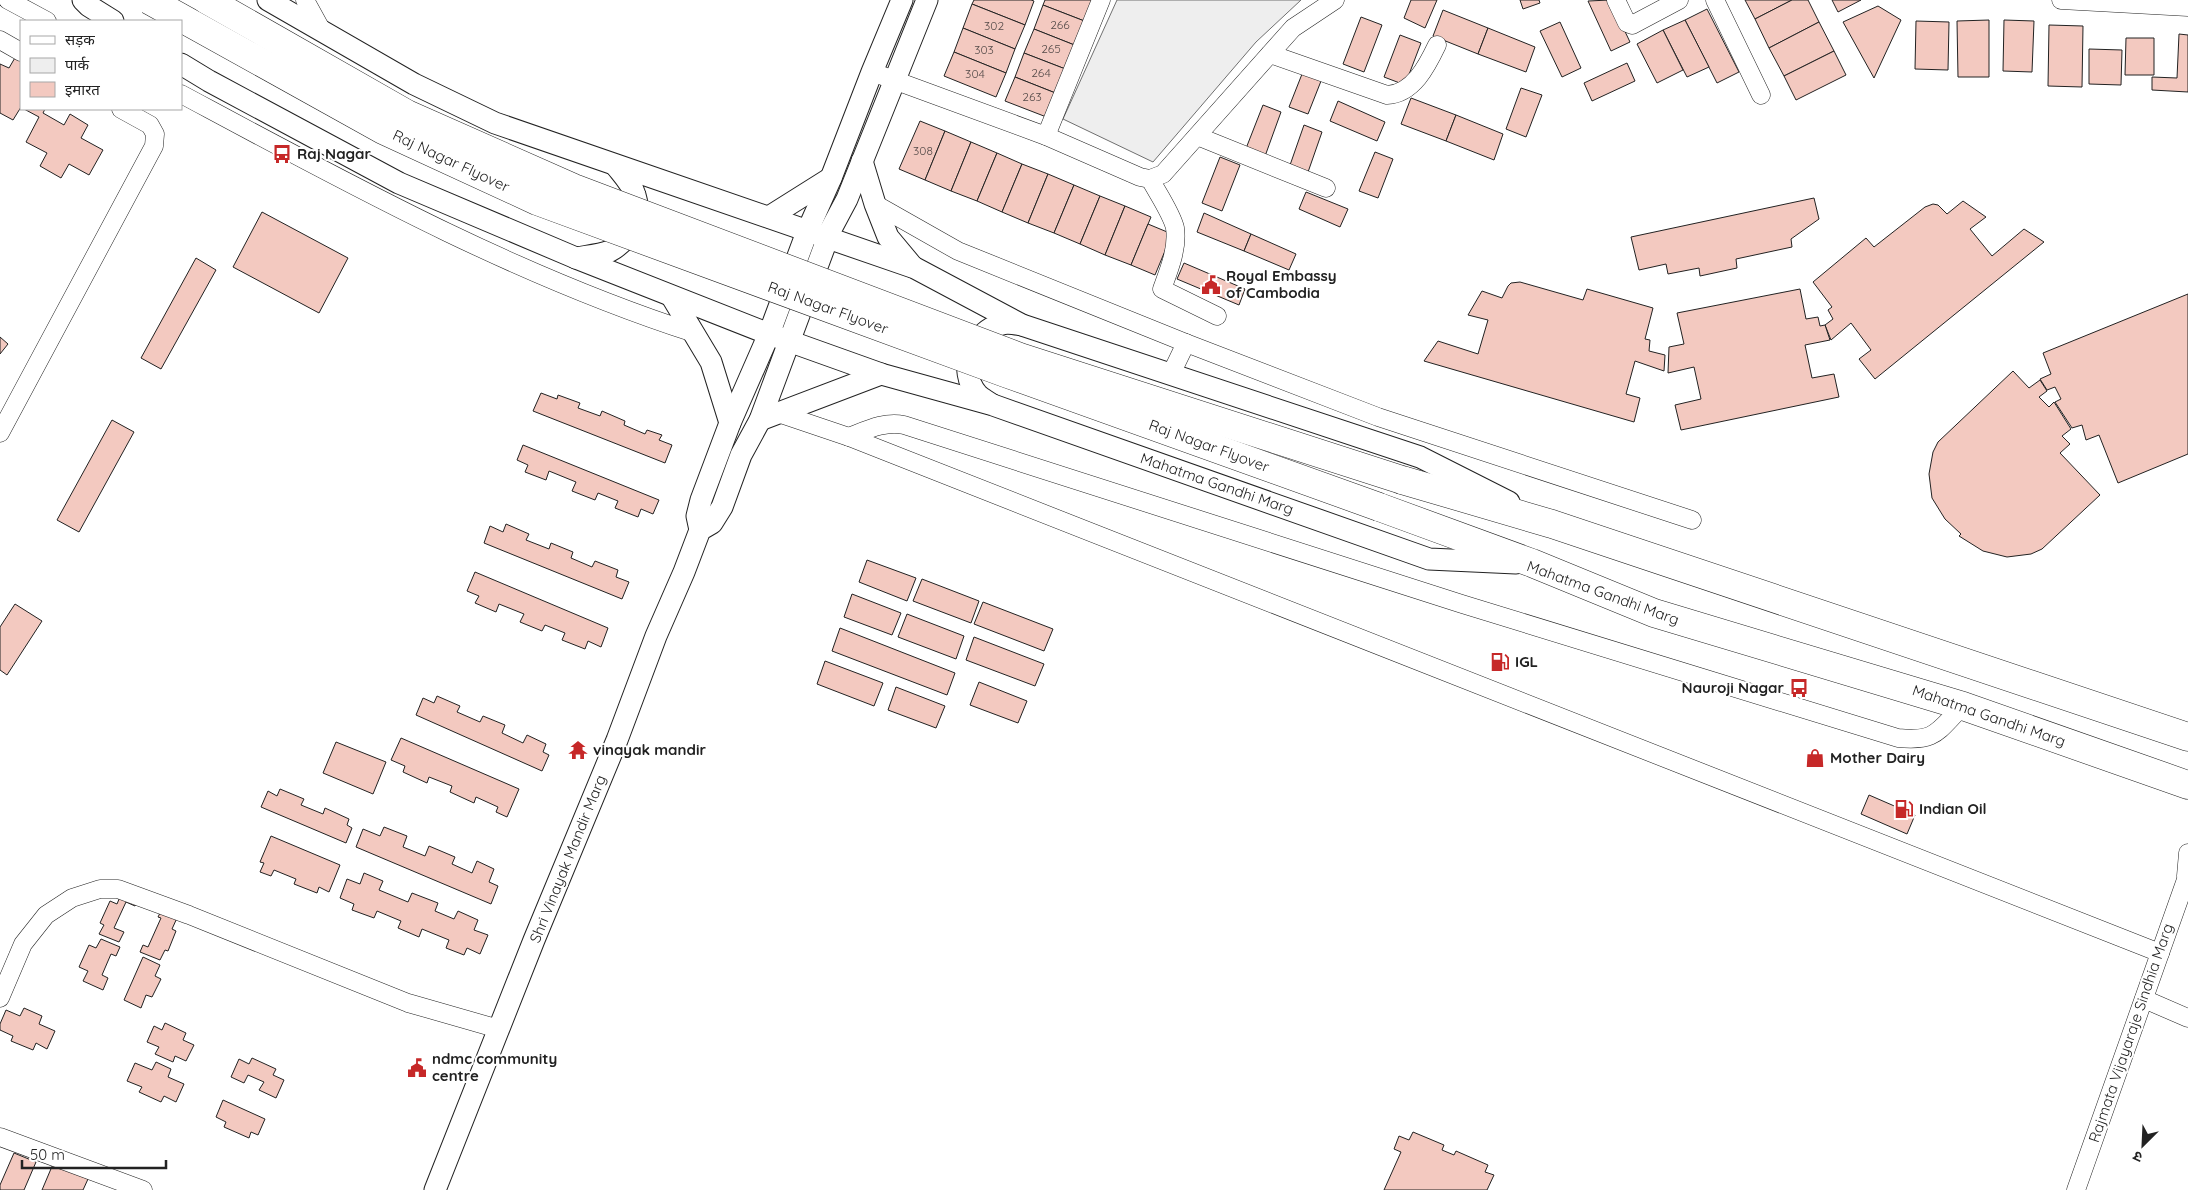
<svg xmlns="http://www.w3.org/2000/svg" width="2188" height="1190" font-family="Quicksand,'Noto Sans Devanagari',sans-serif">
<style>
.green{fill:#eee;stroke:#6f6f6f}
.building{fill:#f3c9c0;stroke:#222}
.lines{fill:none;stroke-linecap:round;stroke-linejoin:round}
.minor-casing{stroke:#222;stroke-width:19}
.tertiary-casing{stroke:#222;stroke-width:23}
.primary-casing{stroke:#222;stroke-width:29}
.minor{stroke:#fff;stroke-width:18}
.tertiary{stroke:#fff;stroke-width:21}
.primary{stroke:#fff;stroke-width:28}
.primary-bridge-casing{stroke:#222;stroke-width:29;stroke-linecap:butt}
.primary-bridge{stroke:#fff;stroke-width:28}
.labels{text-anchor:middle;stroke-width:4;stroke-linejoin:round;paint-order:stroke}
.number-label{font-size:12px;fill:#564c4a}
.poi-label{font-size:15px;font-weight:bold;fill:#222;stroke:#fff;text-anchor:start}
.street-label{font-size:15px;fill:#222;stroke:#fff}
</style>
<rect width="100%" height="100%" fill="#fff"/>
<polygon class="green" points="1117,0 1301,0 1256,42 1153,162 1063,119"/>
<g class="building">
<polygon points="974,0 1031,0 1034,1 1025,25 972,4"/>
<polygon points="1045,0 1095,0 1087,22 1043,5"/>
<polygon points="1411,0 1437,0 1425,28 1404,18"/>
<polygon points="1520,0 1539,0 1540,3 1523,9"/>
<polygon points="1610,0 1630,42 1611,51 1588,1"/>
<polygon points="1745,0 1792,0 1755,19"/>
<polygon points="1792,0 1808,0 1819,22 1769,48 1755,19"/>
<polygon points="1832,0 1861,0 1838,12"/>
<polygon points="972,4 1025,25 1015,49 963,28"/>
<polygon points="1043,5 1087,22 1077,46 1034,29"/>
<polygon points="1878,6 1901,20 1874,78 1843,22"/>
<polygon points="1707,9 1739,72 1717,83 1685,20"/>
<polygon points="1443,10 1488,28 1478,54 1433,36"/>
<polygon points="1361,17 1382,25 1364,72 1343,64"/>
<polygon points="1685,20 1709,67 1687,77 1663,30"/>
<polygon points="1989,20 1989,77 1958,77 1957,21"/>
<polygon points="2004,20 2034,21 2032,72 2003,71"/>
<polygon points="1916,21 1949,22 1948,70 1915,69"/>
<polygon points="1560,22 1581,68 1562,77 1540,31"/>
<polygon points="1819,22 1834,51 1784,76 1769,48"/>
<polygon points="2049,25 2083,26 2082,87 2048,86"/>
<polygon points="963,28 1015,49 1006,73 954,52"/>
<polygon points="1488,28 1535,47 1526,72 1478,54"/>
<polygon points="1034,29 1077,46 1068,70 1024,53"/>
<polygon points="1663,30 1683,70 1657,83 1637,44"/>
<polygon points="2179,34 2188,35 2188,92 2152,90 2152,77 2177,78"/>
<polygon points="1400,35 1421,43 1405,85 1384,77"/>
<polygon points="2126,38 2154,38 2154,75 2125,75"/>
<polygon points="2089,49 2122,50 2121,85 2089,84"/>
<polygon points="1834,51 1846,75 1796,100 1784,76"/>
<polygon points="954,52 1006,73 996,97 944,76"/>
<polygon points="1024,53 1068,70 1058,94 1015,77"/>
<polygon points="16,56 21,59 21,107 13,120 0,113 0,64 9,68"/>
<polygon points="1627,63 1635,81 1592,101 1584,83"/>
<polygon points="1304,69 1323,76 1308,114 1289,107"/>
<polygon points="1015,77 1058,94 1049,118 1005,101"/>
<polygon points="1521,88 1542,95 1526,137 1506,129"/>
<polygon points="1411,98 1456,115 1446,141 1401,124"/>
<polygon points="1338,101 1385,122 1377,141 1330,121"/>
<polygon points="1263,105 1281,112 1264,159 1245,151"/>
<polygon points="24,109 45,109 43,113 64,125 70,114 88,125 81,138 103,150 89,175 69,164 61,178 40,166 47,153 26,142 39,117"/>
<polygon points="1456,115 1503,134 1494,160 1446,141"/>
<polygon points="920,121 945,131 925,180 899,169"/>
<polygon points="1304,125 1322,132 1307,175 1289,168"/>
<polygon points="945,131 971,142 951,191 925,180"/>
<polygon points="971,142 997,153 977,201 951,191"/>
<polygon points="1375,152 1393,159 1378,198 1359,191"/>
<polygon points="997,153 1022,164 1002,212 977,201"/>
<polygon points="1220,157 1240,165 1222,211 1202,203"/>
<polygon points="1022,164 1048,174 1028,223 1002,212"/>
<polygon points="1048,174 1074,185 1054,233 1028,223"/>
<polygon points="1074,185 1100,196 1080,244 1054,233"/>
<polygon points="1306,192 1348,209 1340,227 1299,209"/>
<polygon points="1100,196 1125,206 1105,255 1080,244"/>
<polygon points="1814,198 1819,219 1791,239 1792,247 1736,259 1737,268 1700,276 1699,268 1668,274 1666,264 1639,270 1631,237"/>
<polygon points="1963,201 1986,217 1970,229 1992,256 2024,229 2044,242 1875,379 1859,359 1871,350 1851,323 1831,340 1825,325 1833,319 1828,310 1832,307 1813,282 1866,238 1874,247 1925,207 1933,204 1938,205 1947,214"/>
<polygon points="1125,206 1151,217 1131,265 1105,255"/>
<polygon points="262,212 348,258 319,313 233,267"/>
<polygon points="1204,213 1251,234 1244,251 1197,232"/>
<polygon points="1148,224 1172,234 1155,275 1131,265"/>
<polygon points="1251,234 1296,254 1289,270 1244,251"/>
<polygon points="196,258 216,270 161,369 141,358"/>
<polygon points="1184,263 1245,289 1239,305 1177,279"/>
<polygon points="1520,282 1583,300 1587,289 1653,308 1645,339 1650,340 1649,351 1665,355 1664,371 1635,361 1626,394 1640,398 1634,422 1424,361 1438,341 1478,354 1488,320 1468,315 1482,291 1502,298 1508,286 1511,283"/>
<polygon points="1800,289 1806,319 1818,317 1820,326 1825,325 1830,340 1805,345 1812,378 1834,374 1839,397 1681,430 1675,405 1701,399 1694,367 1668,373 1669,347 1684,344 1677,313"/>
<polygon points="2188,294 2188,454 2118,483 2099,435 2086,440 2082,425 2072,428 2055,402 2061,399 2055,387 2047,390 2040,379 2051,374 2043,353"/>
<polygon points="0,337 8,344 0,354"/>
<polygon points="2013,371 2029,388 2040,380 2047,391 2039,397 2049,407 2054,402 2071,429 2062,436 2070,444 2060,453 2100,495 2042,549 2031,554 2007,557 1983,551 1959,536 1961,534 1945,519 1932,498 1929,474 1933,452 1938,442"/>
<polygon points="541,393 557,399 558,395 580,403 578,408 600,416 602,411 625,421 624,425 645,434 647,430 662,435 659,440 672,445 665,463 533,411"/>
<polygon points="112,420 134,432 79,532 57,520"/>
<polygon points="523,445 659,500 653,514 641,509 638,517 615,508 618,501 598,493 595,500 572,491 576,482 549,471 546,480 525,472 528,465 517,460"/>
<polygon points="506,524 529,534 526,540 549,549 551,543 573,552 571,558 592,567 595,561 618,570 616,577 629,582 622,599 484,543 490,526 503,532"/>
<polygon points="867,560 916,578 907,601 859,582"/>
<polygon points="475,572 608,628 601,647 588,641 585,649 562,640 565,633 545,625 542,631 520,622 524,614 499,604 496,612 475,603 479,596 467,591"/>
<polygon points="922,579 979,601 971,623 913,601"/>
<polygon points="852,594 901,613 892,635 844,617"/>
<polygon points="983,602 1053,629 1044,651 974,624"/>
<polygon points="15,604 42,621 7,675 0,670 0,627"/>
<polygon points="907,614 964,636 956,659 898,637"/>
<polygon points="840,628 955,673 947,695 832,651"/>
<polygon points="974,637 1044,664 1035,686 966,660"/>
<polygon points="825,661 883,683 874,706 817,684"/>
<polygon points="979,682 1027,701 1018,723 970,705"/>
<polygon points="896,687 945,706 936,728 888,710"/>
<polygon points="437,696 460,706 457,712 480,722 483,716 505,725 502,733 523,743 527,735 546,744 543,752 549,755 542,771 416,715 423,698 434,703"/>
<polygon points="401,738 519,789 507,817 496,812 498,807 476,797 474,803 450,792 452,786 429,777 427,783 403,772 405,766 391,760"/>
<polygon points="336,742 386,762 373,794 323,773"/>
<polygon points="280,789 304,799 301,805 323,814 325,808 349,819 347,825 352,828 346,843 261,807 268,791 277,796"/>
<polygon points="1869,795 1915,815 1907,834 1861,814"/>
<polygon points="384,827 407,836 403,847 425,856 429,846 455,857 452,864 472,873 477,861 494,869 489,882 498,886 491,904 356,847 363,829 380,836"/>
<polygon points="271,836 340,865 329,892 319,887 317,893 294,884 296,879 274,870 271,876 260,872 264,863 260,862"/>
<polygon points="364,873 383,881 379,890 408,902 412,893 438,903 435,911 454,919 458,911 478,920 474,930 488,935 480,954 467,948 464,955 446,948 449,940 422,929 419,937 398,928 401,921 377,911 374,918 352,910 354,904 340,898 347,879 360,884"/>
<polygon points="122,892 138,899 135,906 126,902 114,928 124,932 119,942 99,934 104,925 100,923 110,901 117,904"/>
<polygon points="161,911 177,918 172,929 176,931 168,951 165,950 160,960 140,952 143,945 148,947 161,918 158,917"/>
<polygon points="101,939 120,947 116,956 111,954 102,975 108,978 103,990 83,981 88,971 79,967 89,945 96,948"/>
<polygon points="143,957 160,965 155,976 161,979 152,997 146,995 141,1008 124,1000"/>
<polygon points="24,1008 42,1016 39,1024 55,1031 47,1049 36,1043 33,1050 11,1041 13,1036 0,1030 0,1024 6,1010 20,1016"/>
<polygon points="165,1023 186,1033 183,1040 194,1045 186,1061 175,1056 173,1062 155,1054 159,1047 147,1042 154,1026 162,1030"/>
<polygon points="252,1058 276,1069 273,1075 284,1080 276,1098 259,1090 264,1082 248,1075 244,1083 231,1077 239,1059 249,1064"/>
<polygon points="156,1062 171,1069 168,1077 184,1084 176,1102 164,1096 161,1102 139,1092 142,1087 127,1081 135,1063 152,1070"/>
<polygon points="223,1100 265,1119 258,1135 251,1132 249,1138 224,1127 226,1122 216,1117"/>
<polygon points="1413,1132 1444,1145 1442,1150 1454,1155 1456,1151 1488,1165 1485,1172 1494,1175 1487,1190 1384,1190 1401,1152 1394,1149 1399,1136 1409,1140"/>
<polygon points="14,1153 36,1162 24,1190 0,1190 0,1185"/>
<polygon points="53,1164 88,1179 83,1190 42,1190"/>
</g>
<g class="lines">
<g class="minor-casing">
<g id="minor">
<polyline points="8,0 47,21"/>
<polyline points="305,0 321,29"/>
<polyline points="1616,0 1627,23 1632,25 1679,0"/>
<polyline points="1715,0 1761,95"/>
<polyline points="2061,0 2188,7"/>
<polyline points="0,40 21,52"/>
<path d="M1270,54L1387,95C1413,94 1427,66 1437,45"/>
<polyline points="872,72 1046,136 1140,177 1150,179 1163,174 1293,28 1335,0"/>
<path d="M181,94C347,183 514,275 694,333"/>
<polyline points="1046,136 1101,0"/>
<polyline points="1197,136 1326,188"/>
<path d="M1150,179C1157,192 1172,214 1175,228C1178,248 1169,270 1162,289L1217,316"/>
<polyline points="875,204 958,251 1186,343 1378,417 1692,520"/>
<polyline points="1171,374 1186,343"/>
<polyline points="778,413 849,437 2160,953"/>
<polyline points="0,433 154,146 155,134 150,125 121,109"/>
<path d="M849,437C867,430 884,421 904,425L1462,604L1898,738C1937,742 1937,731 1963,706"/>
<polyline points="2186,876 2188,853"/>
<polyline points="0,998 23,944 46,915 72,898 100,889 118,889 189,915 408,1003 499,1029"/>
<polyline points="2144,999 2188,1018"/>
<polyline points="0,1137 143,1190"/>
<polyline points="2076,1190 2188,874"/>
</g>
</g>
<g class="tertiary-casing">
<g id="tertiary">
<polyline points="83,0 89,6 113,21"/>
<polyline points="268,0 414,84 495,123 915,268 1022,325 1420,457 1509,502"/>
<polyline points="181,64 209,81 399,183 576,258 769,334 881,374 993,405 1429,559 1516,563"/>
<polyline points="862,161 875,204 888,237 913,267"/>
<polyline points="769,217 831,178"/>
<path d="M576,258C587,256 600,255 610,251C629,241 642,216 635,195C632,184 623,175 616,166"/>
<polyline points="672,297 711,362 730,423"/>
<path d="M991,404C987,401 981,398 978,395C956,370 972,331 1002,324C1008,322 1016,324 1022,325"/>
<polyline points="760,420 881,374"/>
<polyline points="700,530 697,516 701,500 730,423 769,334 807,232 831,178 872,72 902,0"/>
<polyline points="435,1190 534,940 617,740 656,636 684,572 700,530 712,523 722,507 741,455 760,420 831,229 847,199 927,0"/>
</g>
</g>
<g class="primary-casing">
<g id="primary">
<polyline points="1402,480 1552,524 2188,737"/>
<polyline points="1379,507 1532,563 1654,613 1963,706 2188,785"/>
</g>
</g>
<use href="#minor" class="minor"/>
<use href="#tertiary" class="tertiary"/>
<use href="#primary" class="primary"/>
<g class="primary-bridge-casing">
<g id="primary-bridge">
<polyline points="149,0 383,130 537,201 1005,373 1379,507"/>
<polyline points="207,0 407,114 574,188 1020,357 1402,480"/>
</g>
</g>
<use href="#primary-bridge" class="primary-bridge"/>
</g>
<defs>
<g id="bus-bare" transform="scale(1.5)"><path d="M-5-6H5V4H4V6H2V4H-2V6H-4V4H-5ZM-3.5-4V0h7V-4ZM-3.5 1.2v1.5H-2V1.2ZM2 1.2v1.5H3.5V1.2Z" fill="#c62828" stroke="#fff" stroke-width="2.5" paint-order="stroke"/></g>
<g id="civic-bare" transform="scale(1.5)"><path d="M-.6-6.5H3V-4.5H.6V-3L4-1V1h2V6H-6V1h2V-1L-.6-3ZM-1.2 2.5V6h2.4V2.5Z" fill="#c62828" stroke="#fff" stroke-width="2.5" paint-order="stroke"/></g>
<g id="fuel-bare" transform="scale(1.5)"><path d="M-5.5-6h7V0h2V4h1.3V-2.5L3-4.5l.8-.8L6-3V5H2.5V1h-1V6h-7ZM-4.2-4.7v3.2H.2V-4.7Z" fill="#c62828" stroke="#fff" stroke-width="2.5" paint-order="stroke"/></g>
<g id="temple-bare" transform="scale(1.5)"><path d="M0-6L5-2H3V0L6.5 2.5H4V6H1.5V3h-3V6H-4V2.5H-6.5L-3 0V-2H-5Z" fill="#c62828" stroke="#fff" stroke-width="2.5" paint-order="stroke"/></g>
<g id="shop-bare" transform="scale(1.5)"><path d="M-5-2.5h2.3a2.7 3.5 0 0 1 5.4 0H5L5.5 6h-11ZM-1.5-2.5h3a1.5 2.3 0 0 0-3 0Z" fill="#c62828" stroke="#fff" stroke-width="2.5" paint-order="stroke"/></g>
</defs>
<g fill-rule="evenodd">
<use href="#bus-bare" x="282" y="154"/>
<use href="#civic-bare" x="1211" y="285"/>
<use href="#fuel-bare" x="1500" y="662"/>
<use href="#bus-bare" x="1799" y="688"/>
<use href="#temple-bare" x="578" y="750"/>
<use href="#shop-bare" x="1815" y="758"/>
<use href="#fuel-bare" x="1904" y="809"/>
<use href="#civic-bare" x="417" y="1068"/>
</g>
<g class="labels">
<g class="number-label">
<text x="1060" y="29">266</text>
<text x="994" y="30">302</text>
<text x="1051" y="53">265</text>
<text x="984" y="54">303</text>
<text x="1041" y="77">264</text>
<text x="975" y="78">304</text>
<text x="1032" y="101">263</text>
<text x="923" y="155">308</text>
</g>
<g class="poi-label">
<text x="297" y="159">Raj Nagar</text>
<text x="1226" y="281">Royal Embassy<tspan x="1226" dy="17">of Cambodia</tspan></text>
<text x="1515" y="667">IGL</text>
<text x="1784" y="693" text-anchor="end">Nauroji Nagar</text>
<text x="593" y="755">vinayak mandir</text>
<text x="1830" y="763">Mother Dairy</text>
<text x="1919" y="814">Indian Oil</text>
<text x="432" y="1064">ndmc community<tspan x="432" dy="17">centre</tspan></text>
</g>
<g class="street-label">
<text transform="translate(451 161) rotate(25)" y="5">Raj Nagar Flyover</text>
<text transform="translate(828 308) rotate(20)" y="5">Raj Nagar Flyover</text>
<text transform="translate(1209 446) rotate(20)" y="5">Raj Nagar Flyover</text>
<text transform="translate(1217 484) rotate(19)" y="5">Mahatma Gandhi Marg</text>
<text transform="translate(1603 593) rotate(20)" y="5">Mahatma Gandhi Marg</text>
<text transform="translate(1989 716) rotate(19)" y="5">Mahatma Gandhi Marg</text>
<text transform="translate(568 859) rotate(-68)" y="5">Shri Vinayak Mandir Marg</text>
<text transform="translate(2131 1033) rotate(-71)" y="5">Rajmata Vijayaraje Sindhia Marg</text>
</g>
</g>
<rect x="20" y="20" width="162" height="90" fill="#ffffff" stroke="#a7a7a7"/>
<rect x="30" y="36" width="25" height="8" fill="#ffffff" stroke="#a7a7a7"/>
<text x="65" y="45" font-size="15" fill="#222222">सड़क</text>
<rect x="30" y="58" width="25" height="15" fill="#eeeeee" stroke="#a7a7a7"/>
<text x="65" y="70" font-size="15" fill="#222222">पार्क</text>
<rect x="30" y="82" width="25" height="15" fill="#f3c9c0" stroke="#a7a7a7"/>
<text x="65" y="95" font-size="15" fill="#222222">इमारत</text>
<g transform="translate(2143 1145) rotate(204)" stroke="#ffffff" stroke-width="4" paint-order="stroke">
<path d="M0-4L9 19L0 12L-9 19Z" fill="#222222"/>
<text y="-8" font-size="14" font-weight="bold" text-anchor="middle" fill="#222222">उ</text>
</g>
<path d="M22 1160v8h144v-8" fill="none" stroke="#222222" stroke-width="2.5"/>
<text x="30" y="1160" font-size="15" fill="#222222" stroke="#ffffff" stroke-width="4" paint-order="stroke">50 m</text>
</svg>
